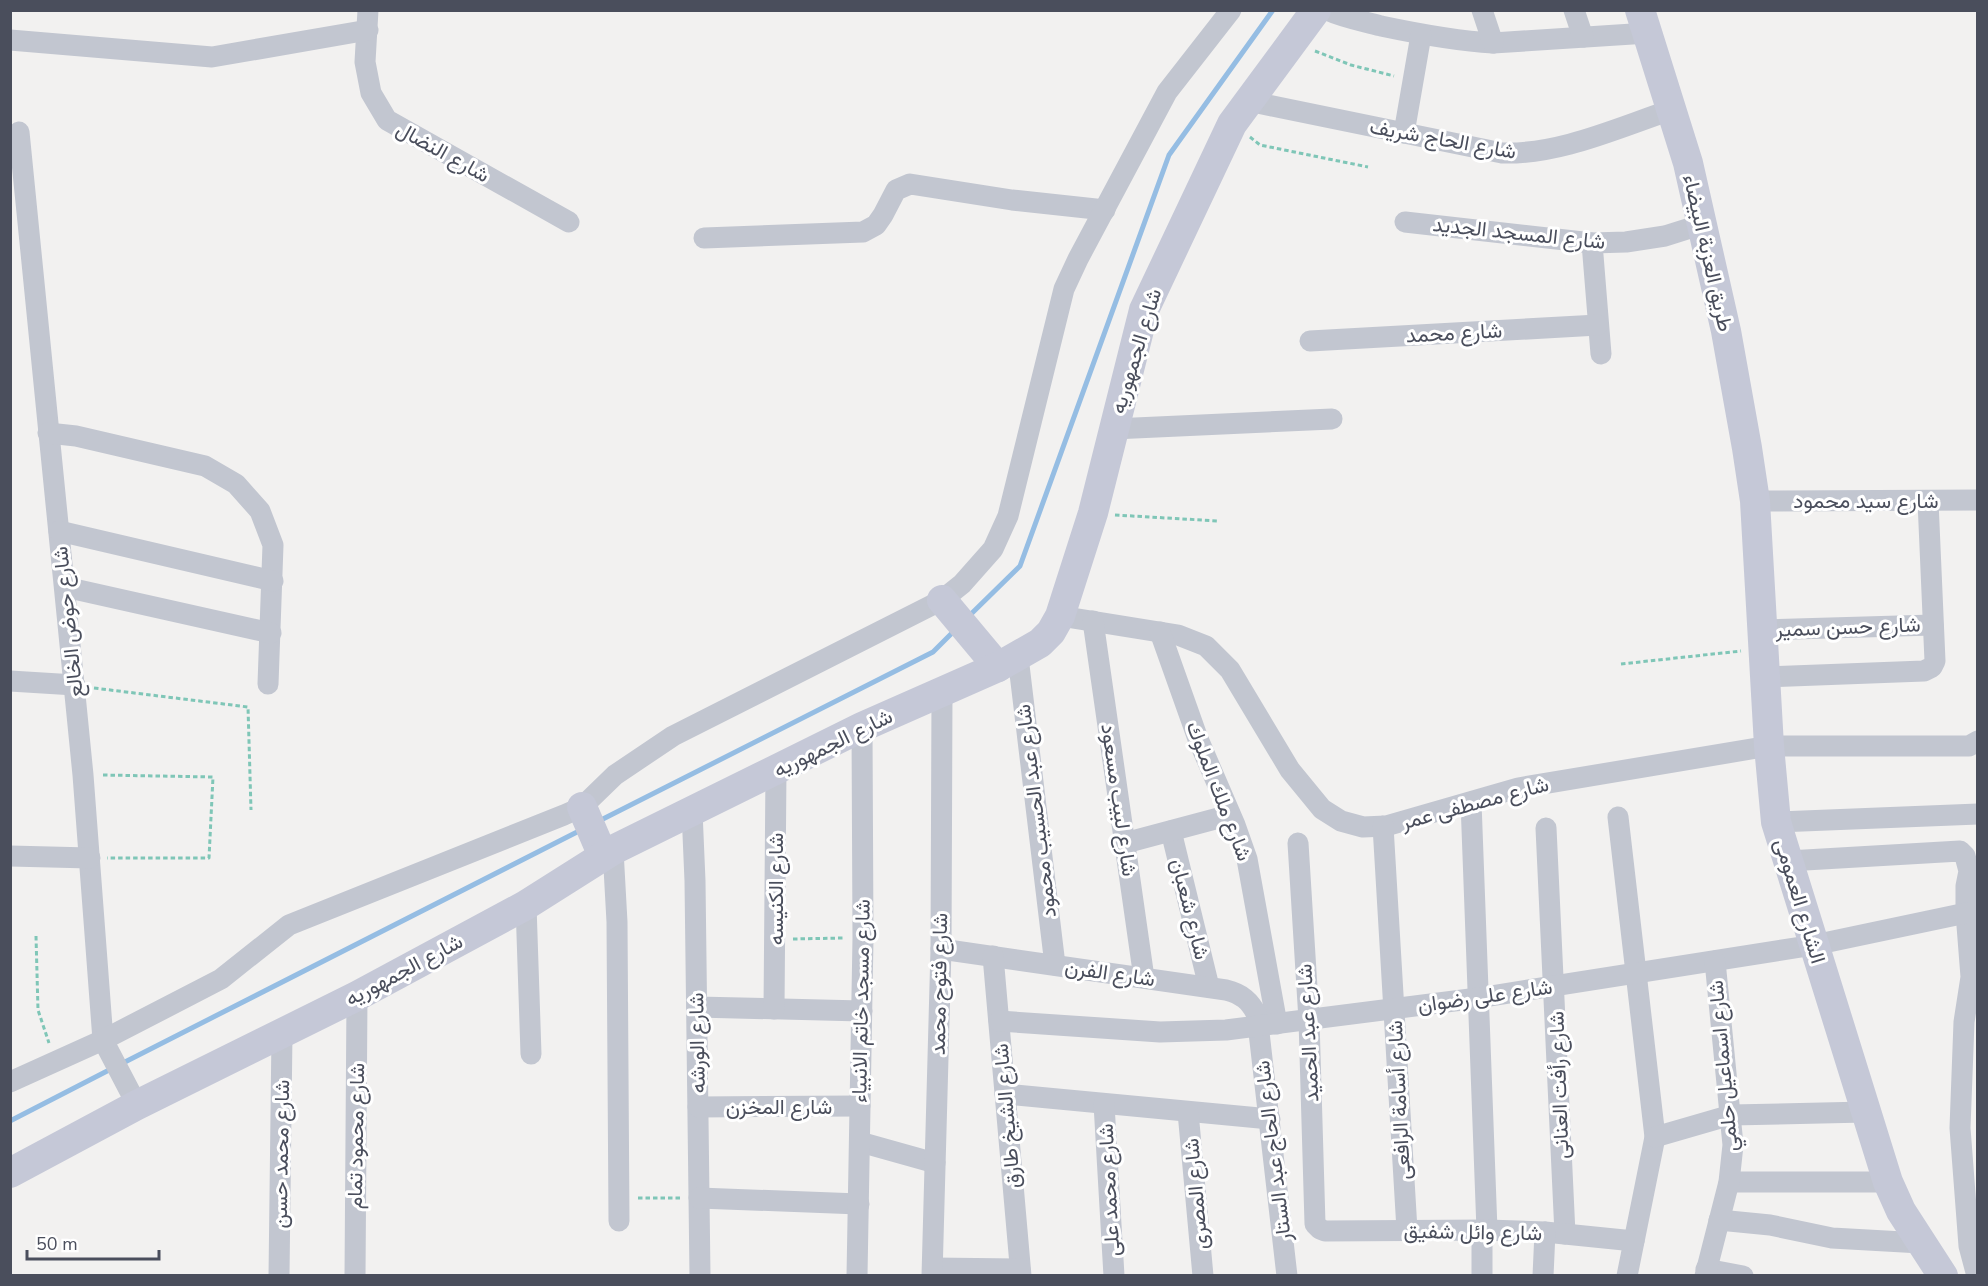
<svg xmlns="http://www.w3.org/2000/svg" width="1988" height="1286" font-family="'Nunito Sans',Vazirmatn,sans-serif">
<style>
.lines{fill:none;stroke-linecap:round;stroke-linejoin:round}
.stream{stroke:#95bde3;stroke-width:5}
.path{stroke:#7fc6b7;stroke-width:3;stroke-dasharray:4.5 3;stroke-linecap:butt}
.street{stroke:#c2c6d0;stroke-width:21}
.secondary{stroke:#c5c8d7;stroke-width:30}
.labels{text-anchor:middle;stroke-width:6;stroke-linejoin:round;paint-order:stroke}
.street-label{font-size:21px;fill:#4a4e5c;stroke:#fff}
</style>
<rect width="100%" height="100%" fill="#f2f1f0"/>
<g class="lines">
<g class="stream">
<polyline points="968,617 1020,566 1169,155 1273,10"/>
<polyline points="597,822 933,652 955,630"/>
<polyline points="121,1064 581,830"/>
<polyline points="10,1121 113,1068"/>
</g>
<g class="path">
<polyline points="1315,51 1351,65 1394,76"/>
<polyline points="1250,137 1260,145 1368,167"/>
<polyline points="1115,515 1218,521"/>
<polyline points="1621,664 1741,651"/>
<polyline points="94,688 248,707 251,810"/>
<polyline points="103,775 213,777 209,858 107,858"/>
<polyline points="36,936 38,1010 49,1043"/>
<polyline points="793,939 843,938"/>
<polyline points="638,1198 682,1198"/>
</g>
<g class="street">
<polyline points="368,10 365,62 371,93 387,120 569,222"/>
<path d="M1327,10C1344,18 1363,21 1381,26C1419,34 1455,41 1493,43L1648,33"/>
<polyline points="1482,10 1493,43"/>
<polyline points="1574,10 1583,37"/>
<polyline points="10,40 212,57 368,30"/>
<path d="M1248,101L1502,153C1559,155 1617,128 1671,110"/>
<polyline points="19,132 83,775 103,1040 137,1105"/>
<polyline points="1404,133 1421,35"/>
<polyline points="1405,222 1592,243 1626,242 1665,236 1703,224"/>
<polyline points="704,238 863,232 876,225 883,215 896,190 910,184 1012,200 1105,210"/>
<polyline points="1592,243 1601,354"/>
<polyline points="1310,341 1598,325"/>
<polyline points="1113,429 1332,419"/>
<polyline points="48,433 76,436 205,466 236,484 260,511 273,545 268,684"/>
<polyline points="1755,501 1978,500"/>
<polyline points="59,531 273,581"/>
<polyline points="65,587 271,633"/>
<polyline points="1060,616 1178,635 1206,646 1230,670 1290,770 1322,809 1341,821 1363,827 1386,826 1518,788 1769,746 1969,746 1978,741"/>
<polyline points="1093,621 1144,978"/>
<polyline points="1763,630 1933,625"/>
<polyline points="1160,632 1198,739 1235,825 1247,859 1277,1024"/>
<polyline points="1018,657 1055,965"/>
<polyline points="1765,677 1924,671 1932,667 1935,661 1928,501"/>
<polyline points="10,681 75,685"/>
<polyline points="1471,802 1487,1230"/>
<polyline points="692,811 695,881 700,1276"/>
<polyline points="1618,817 1655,1137 1627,1276"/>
<polyline points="1776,822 1978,814"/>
<polyline points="1383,826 1407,1230"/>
<polyline points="1546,828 1565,1234"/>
<polyline points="1171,831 1209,987"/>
<polyline points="1125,843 1230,815"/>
<polyline points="1298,843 1309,1020 1315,1224 1320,1229 1325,1231 1487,1230 1545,1232 1634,1241"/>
<polyline points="613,850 617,922 619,1221"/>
<polyline points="10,856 90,858"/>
<polyline points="1788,861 1960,851 1965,856 1969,871 1966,886 1966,913 1971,977 1964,1022 1960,1128 1969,1246 1977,1276"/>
<polyline points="526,905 531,1054"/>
<path d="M941,949L1226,990C1242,994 1250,1001 1257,1015L1287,1276"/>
<polyline points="993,956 1021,1276"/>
<polyline points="697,1007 862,1011"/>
<polyline points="774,1009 776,769"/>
<polyline points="999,1021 1160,1032 1226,1030 1478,998 1814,945 1966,913"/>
<polyline points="10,1082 103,1040 221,979 289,925 564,815 582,807 615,775 673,736 942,600 962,584 993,549 1008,516 1064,289 1078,259 1167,92 1231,10"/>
<polyline points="1005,1094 1270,1119"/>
<polyline points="1104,1104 1114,1276"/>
<polyline points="698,1107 860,1106"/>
<polyline points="1188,1112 1203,1276"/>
<polyline points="1655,1137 1731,1115 1866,1112"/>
<polyline points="860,1142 935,1163"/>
<polyline points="1729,1182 1888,1182"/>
<polyline points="699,1198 859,1204"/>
<polyline points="1719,1220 1770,1225 1832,1238 1921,1243"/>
<polyline points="1482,1230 1482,1276"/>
<polyline points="933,1268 1020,1269"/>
<polyline points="1706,1269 1743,1276"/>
<polyline points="279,1276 282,1033"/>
<polyline points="355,1276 357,996"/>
<polyline points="857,1276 863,938 862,727"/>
<polyline points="932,1276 941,949 942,693"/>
<polyline points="1543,1276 1545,1232"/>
<polyline points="1705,1276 1729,1182 1733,1145 1715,961"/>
</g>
<g class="secondary">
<polyline points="1640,10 1688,163 1726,331 1747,448 1755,501 1769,746 1776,822 1888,1182 1901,1211 1943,1276"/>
<polyline points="942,600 998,667"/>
<polyline points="582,807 603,856"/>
<polyline points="10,1173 137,1105 357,996 526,905 613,850 862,727 998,667 1040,643 1051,632 1060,616 1093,513 1144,310 1232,124 1316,10"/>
</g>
</g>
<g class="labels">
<g class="street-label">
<text transform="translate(1443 139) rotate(10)" y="7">شارع الحاج شريف</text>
<text transform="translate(443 152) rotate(29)" y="7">شارع النضال</text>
<text transform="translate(1519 233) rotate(6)" y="7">شارع المسجد الجديد</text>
<text transform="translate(1708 253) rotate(77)" y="7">طريق العزبة البيضاء</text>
<text transform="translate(1454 333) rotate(-3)" y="7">شارع محمد</text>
<text transform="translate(1136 351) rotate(-73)" y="7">شارع الجمهوريه</text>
<text x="1866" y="508">شارع سيد محمود</text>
<text transform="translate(68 622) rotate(-96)" y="7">شارع حوض الخالع</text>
<text transform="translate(1848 627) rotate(-2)" y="7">شارع حسن سمير</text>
<text transform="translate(833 743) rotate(-26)" y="7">شارع الجمهوريه</text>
<text transform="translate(1219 791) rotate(69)" y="7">شارع ملك الملوك</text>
<text transform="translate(1119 800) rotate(82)" y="7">شارع لبيب مسعود</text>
<text transform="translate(1475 803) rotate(-15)" y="7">شارع مصطفى عمر</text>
<text transform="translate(1036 811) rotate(-97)" y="7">شارع عبد الحسيب محمود</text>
<text transform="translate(776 889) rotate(-90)" y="7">شارع الكنيسه</text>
<text transform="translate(1800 901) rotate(73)" y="7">الشارع العمومى</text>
<text transform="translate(1190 909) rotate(76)" y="7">شارع شعبان</text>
<text transform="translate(404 970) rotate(-28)" y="7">شارع الجمهوريه</text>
<text transform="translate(1110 973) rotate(8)" y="7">شارع الفرن</text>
<text transform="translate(939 984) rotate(-89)" y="7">شارع فتوح محمد</text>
<text transform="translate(1485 996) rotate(-8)" y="7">شارع على رضوان</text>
<text transform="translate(861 1001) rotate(-89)" y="7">شارع مسجد خاتم الانبياء</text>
<text transform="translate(1308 1033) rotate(-93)" y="7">شارع عبد الحميد</text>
<text transform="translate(697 1043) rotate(-91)" y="7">شارع الورشه</text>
<text transform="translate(1723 1066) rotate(-95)" y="7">شارع اسماعيل حلمي</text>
<text transform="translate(1559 1085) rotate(-92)" y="7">شارع رأفت العنانى</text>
<text transform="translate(1399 1100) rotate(-93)" y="7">شارع أسامة الرافعى</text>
<text x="779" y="1114">شارع المخزن</text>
<text transform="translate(1007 1116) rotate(-95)" y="7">شارع الشيخ طارق</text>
<text transform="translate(356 1136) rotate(-89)" y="7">شارع محمود تمام</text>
<text transform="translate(1273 1151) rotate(-97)" y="7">شارع الحاج عبد الستار</text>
<text transform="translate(281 1154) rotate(-89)" y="7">شارع محمد حسن</text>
<text transform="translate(1109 1190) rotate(-93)" y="7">شارع محمد على</text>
<text transform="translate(1196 1194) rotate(-95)" y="7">شارع المصرى</text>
<text transform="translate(1473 1232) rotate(1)" y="7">شارع وائل شفيق</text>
</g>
</g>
<rect width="1988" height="1286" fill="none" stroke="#4a4e5c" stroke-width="24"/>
<path d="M27 1250v9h132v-9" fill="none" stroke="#4a4e5c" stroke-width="3"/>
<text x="36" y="1250" font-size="18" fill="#4a4e5c" stroke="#ffffff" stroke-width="4.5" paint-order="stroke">50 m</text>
</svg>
